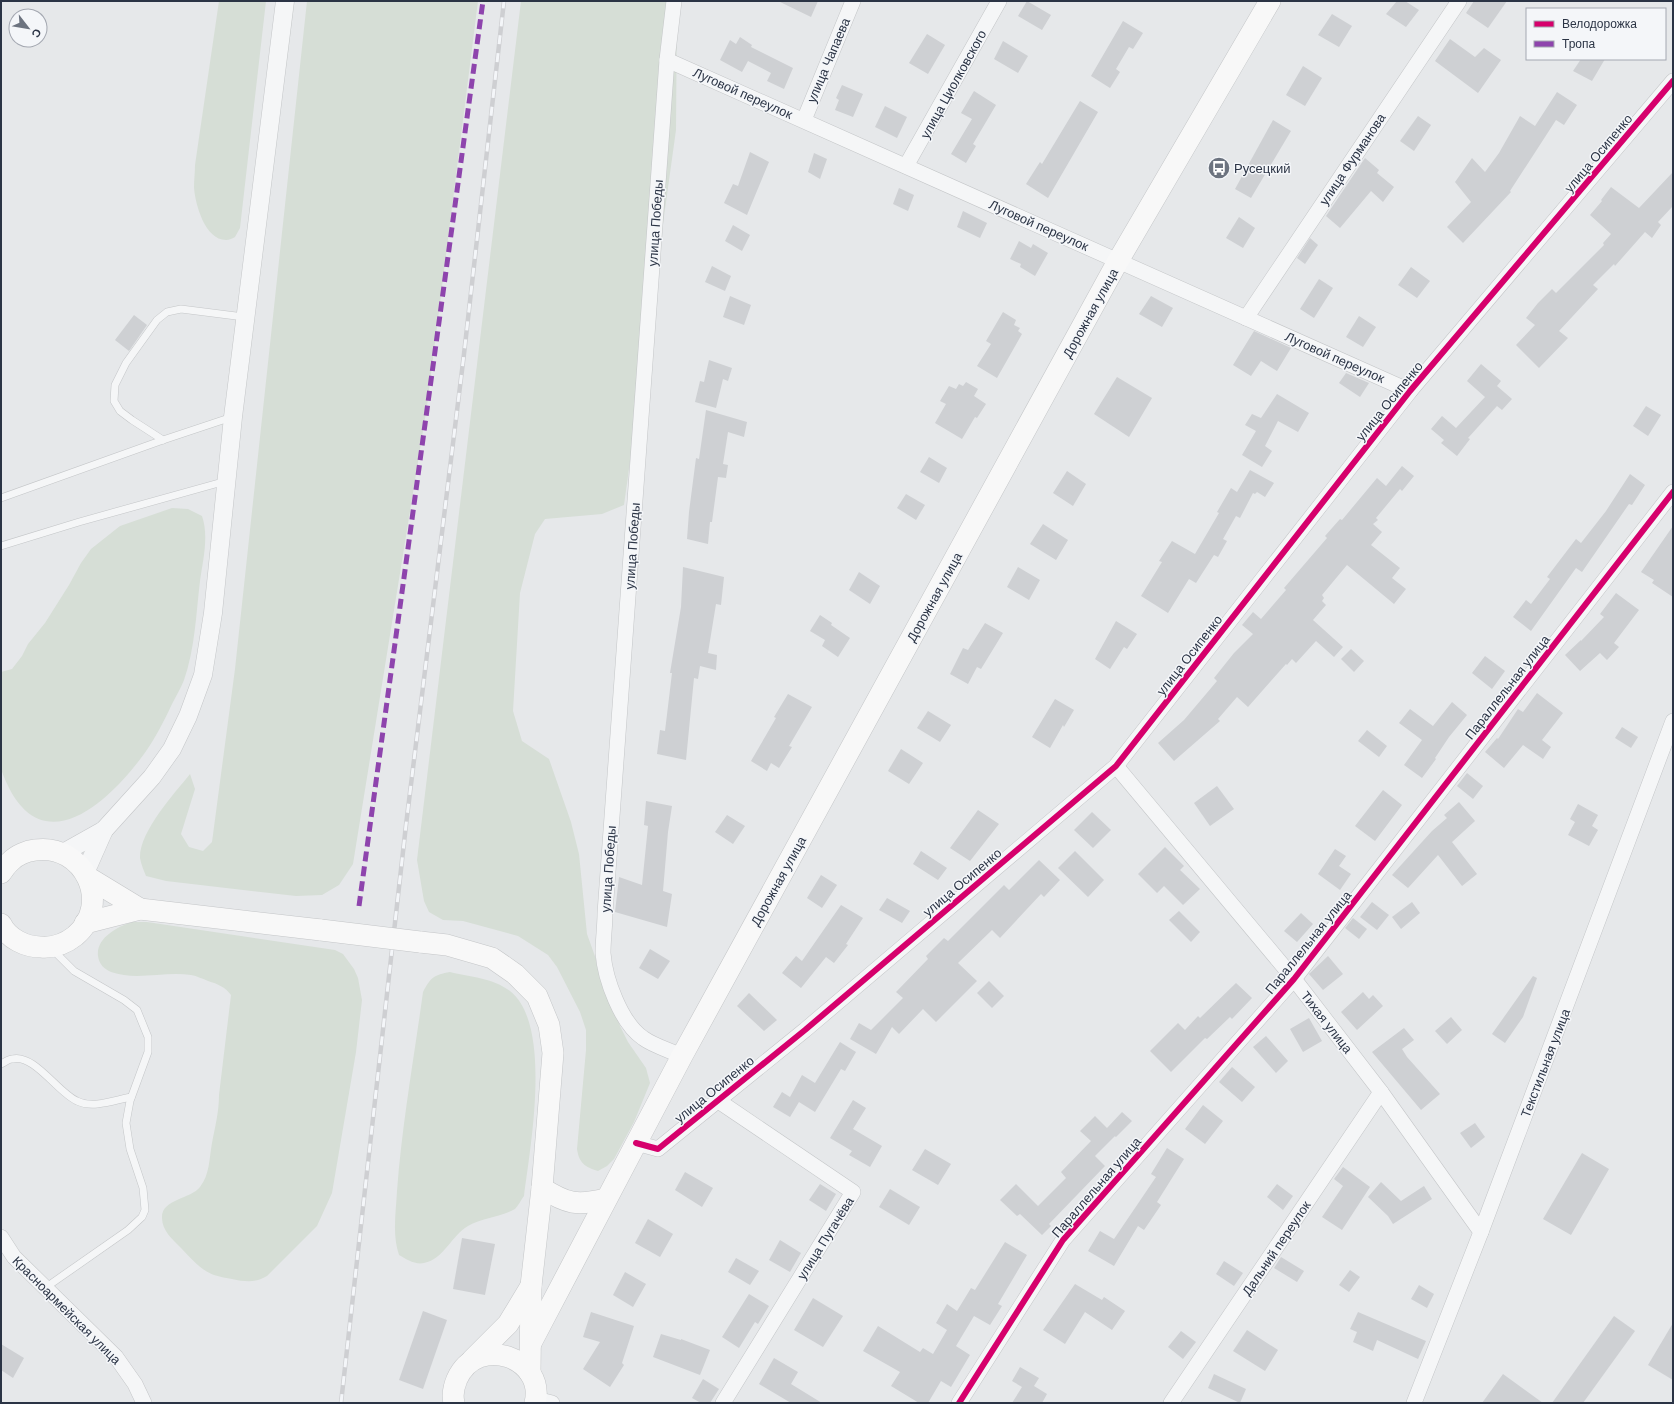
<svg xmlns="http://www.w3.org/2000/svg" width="1674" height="1404" font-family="'DM Sans',sans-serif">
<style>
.green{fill:#d6ded6}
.building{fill:#ced0d3}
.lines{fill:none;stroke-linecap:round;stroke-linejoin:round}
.service-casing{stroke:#c4c6c8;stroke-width:8}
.minor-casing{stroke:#c4c6c8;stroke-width:16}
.tertiary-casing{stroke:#c4c6c8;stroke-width:19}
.secondary-casing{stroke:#c4c6c8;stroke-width:22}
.service{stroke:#f5f6f7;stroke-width:7}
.minor{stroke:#f5f6f7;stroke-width:15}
.tertiary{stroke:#f5f6f7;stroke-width:18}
.secondary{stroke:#f8f8f8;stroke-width:21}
.rail-casing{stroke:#cecfd2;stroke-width:4.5}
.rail{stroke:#f4f6f9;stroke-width:3;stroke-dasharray:9;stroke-linecap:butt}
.secondary-bridge-casing{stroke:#c4c6c8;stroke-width:22;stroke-linecap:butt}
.secondary-bridge{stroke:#f8f8f8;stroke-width:21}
.quiet{stroke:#8e44ad;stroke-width:5;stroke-dasharray:10 5;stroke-linecap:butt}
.cycleway-casing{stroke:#f4f6f9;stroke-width:8}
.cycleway{stroke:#d6006c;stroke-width:6}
.labels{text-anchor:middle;stroke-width:3;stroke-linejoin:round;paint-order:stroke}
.street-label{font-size:13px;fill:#2b3445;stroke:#f4f6f9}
.poi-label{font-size:13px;fill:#2b3445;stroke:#f4f6f9;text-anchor:start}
</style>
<rect width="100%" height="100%" fill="#e6e8ea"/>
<g class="green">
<path d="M219,1H266L240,228L235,237C233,238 229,240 226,240C205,240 195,204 194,187C194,180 195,172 195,165Z"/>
<path d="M307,1H478L427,406L353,864L339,885L322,895L296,896L166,881L146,876C144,871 141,864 140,858C139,832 174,794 190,774L195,789L181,834L189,847L203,851L212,842L235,669Z"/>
<path d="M521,1H677L676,130L624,505L602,514L545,519L535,534L520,593L513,711L522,741L549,759L571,822L579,854L587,934L620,1026L628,1042L646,1068L650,1083L634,1122L614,1159L607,1166L598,1171C585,1167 579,1163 577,1149L586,1050V1030L580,1012L557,967L548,955L518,936L463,921L443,920L429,912L424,901L417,860Z"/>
<path d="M172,508L188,509L202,516C209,536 203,560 200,581C196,614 195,649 184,680C181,688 176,696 172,704C164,721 155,739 144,754C103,810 35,866 1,769C0,762 1,752 1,745C1,721 1,696 1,672L12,669L22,656L28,644L45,623L69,585L81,563L91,549L120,526Z"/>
<path d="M132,922H147L335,950L343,954L354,969L358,978L362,1000L356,1052L332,1193L317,1226L267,1276C255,1283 246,1282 232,1279C227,1278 220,1277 214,1275C200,1270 189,1256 179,1246C172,1239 162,1230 162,1218C161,1199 191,1199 200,1187C210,1174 209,1159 212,1143C215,1127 219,1112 219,1095L231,995C225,987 218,984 208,981C203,979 197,976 191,975C165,971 136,981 111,972C104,969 99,964 98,956C96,938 117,927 132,922Z"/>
<path d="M450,972C470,977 493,978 510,991C553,1025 530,1148 524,1196C521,1200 518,1206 515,1209C501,1217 482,1218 468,1226C451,1236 444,1259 424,1263C415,1265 406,1259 399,1255C392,1234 396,1212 397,1191C402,1124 414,1058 423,992C431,977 434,975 450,972Z"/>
</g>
<g class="building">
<polygon points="778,1 818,1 811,17"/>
<polygon points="1027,1 1051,15 1042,30 1018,16"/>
<polygon points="1397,1 1405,1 1419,10 1406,27 1386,14"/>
<polygon points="1474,1 1507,1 1488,28 1466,13"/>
<polygon points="1332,14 1352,26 1339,47 1318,35"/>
<polygon points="1123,21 1143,33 1133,49 1129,47 1116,69 1120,72 1110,88 1091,76"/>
<polygon points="927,34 945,45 928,74 909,63"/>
<polygon points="740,37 752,45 751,47 793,68 784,89 767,81 771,73 748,61 742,72 720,60 730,40 736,44"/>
<polygon points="1450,39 1475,57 1484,48 1501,60 1478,93 1435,61"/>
<polygon points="1003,41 1028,56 1018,73 994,59"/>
<polygon points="1581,59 1605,59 1592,81 1573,71"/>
<polygon points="1303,66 1322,78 1305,106 1286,95"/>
<polygon points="842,85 863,94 853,117 835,110 839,100 836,98"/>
<polygon points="974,91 996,105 973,144 976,146 966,163 951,154 972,119 961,113"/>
<polygon points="1557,92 1577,105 1564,125 1556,120 1510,191 1511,192 1463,243 1447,227 1471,202 1455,182 1472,158 1485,172 1499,153 1520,116 1535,126"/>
<polygon points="1080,101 1098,112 1048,198 1026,184 1040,162 1042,164"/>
<polygon points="885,106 907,117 897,138 875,127"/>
<polygon points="1418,116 1431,125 1414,151 1400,141"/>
<polygon points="1273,120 1291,131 1251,198 1235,189"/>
<polygon points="750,152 769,162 747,215 724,203 733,184 738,186"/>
<polygon points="814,153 827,159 820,179 808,172"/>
<polygon points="1365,158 1379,170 1377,173 1394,187 1383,202 1371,191 1340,228 1326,216"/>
<polygon points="1673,172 1673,206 1658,222 1661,225 1652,238 1645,232 1615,266 1614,264 1593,285 1598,289 1559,331 1568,338 1539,368 1516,345 1535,325 1526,318 1538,303 1552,289 1556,293 1604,245 1603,243 1611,234 1590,215 1602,201 1601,200 1611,187 1639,208"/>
<polygon points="899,188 914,195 908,211 893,204"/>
<polygon points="963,211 987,223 980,238 957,227"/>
<polygon points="1239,217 1255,228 1243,248 1226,238"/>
<polygon points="733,225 750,235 742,251 725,241"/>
<polygon points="1310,238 1318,245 1305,264 1297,258"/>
<polygon points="1019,241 1031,248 1033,244 1048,253 1035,276 1020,267 1021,264 1010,259"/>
<polygon points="712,266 731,276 725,291 705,282"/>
<polygon points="1411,267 1430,281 1417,298 1398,285"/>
<polygon points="1319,279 1333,288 1314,318 1300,309"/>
<polygon points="730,296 751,305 744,325 723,317"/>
<polygon points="1151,296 1173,308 1162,327 1139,314"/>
<polygon points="1003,312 1016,320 1014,325 1020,328 1018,331 1022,334 997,378 977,366 991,344 986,341"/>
<polygon points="134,315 147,325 129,351 115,340"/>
<polygon points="1359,316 1376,327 1363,347 1346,337"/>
<polygon points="1254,331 1291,348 1277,371 1261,361 1251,376 1233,365"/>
<polygon points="709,360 732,368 728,381 723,379 716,408 695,402 700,381 704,382"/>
<polygon points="1481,364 1501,381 1497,386 1512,399 1502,410 1497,406 1468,438 1470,439 1457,456 1441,443 1444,440 1431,429 1442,416 1456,428 1485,397 1467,381"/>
<polygon points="1346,373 1369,383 1360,397 1339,383"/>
<polygon points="1117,377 1152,398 1129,437 1094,414"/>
<polygon points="966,382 978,389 974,396 986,404 977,418 975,417 962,439 935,423 946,404 940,401 949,386 956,389 959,384 963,386"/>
<polygon points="1277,394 1309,413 1298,432 1278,421 1265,446 1272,451 1262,467 1242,455 1256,431 1245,425 1252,414 1261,418"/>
<polygon points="1646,406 1661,415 1648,436 1633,426"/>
<polygon points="706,410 747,422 744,437 728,432 723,464 728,465 726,478 718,477 712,522 710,522 708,544 687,539 689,512 696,458 699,459"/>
<polygon points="929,457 947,468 939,483 920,472"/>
<polygon points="1402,466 1414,476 1402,491 1400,489 1376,518 1378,520 1373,524 1382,532 1371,545 1400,568 1392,578 1406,589 1394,604 1347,565 1322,595 1324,598 1322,601 1326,605 1313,620 1343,647 1334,657 1316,641 1296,663 1292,659 1287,665 1286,664 1248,707 1237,697 1218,719 1220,721 1174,761 1158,743 1184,720 1217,681 1214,678 1234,653 1253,634 1242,625 1253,612 1261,619 1286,590 1284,588 1327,538 1325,536 1340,519 1342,520 1377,478 1386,486"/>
<polygon points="1250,470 1274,483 1265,497 1257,492 1255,494 1253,493 1240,518 1236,516 1223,539 1227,541 1218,557 1214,555 1196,583 1189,579 1168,613 1141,596 1162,562 1159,561 1172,541 1195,554 1219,513 1217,512 1231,488 1237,492"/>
<polygon points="1067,471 1086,484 1073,506 1053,493"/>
<polygon points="1630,474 1645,485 1632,505 1629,504 1582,572 1576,568 1531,631 1513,617 1526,600 1531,604 1550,579 1547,577 1576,539 1581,543 1606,511"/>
<polygon points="906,494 925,505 916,520 897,508"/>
<polygon points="1043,524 1068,540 1056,560 1030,544"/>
<polygon points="1673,526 1673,597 1652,583 1654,580 1641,572"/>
<polygon points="683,567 724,577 721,605 716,604 708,653 717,655 716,670 700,666 698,679 694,678 686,760 657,754 660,730 665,731 672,673 670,673 681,607"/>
<polygon points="1018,567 1040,580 1029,600 1007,587"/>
<polygon points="859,572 880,586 870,604 849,590"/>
<polygon points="1616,593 1639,610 1614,643 1619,647 1607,660 1600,653 1580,671 1565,655 1581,640 1581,641 1604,617 1600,614"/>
<polygon points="820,615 832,623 831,625 850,638 838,657 822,646 825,640 810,631"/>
<polygon points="1116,621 1137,634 1127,649 1124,647 1110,669 1095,659"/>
<polygon points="985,623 1003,633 981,669 977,667 968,684 950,674 963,648 968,650"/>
<polygon points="1351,649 1364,661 1354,672 1341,659"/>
<polygon points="1485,656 1505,671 1492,689 1472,673"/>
<polygon points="1537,693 1563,713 1542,740 1551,747 1543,759 1523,745 1504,768 1485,752 1497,738 1498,739 1518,709 1523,712"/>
<polygon points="788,694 812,707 789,746 792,747 779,768 771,763 767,771 751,761 776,718 774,717"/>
<polygon points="1055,699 1074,710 1064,727 1063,725 1050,748 1032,737"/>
<polygon points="1452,702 1467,715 1449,737 1435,758 1436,759 1422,778 1404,765 1422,740 1399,723 1410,709 1433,726"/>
<polygon points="928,711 951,725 940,742 917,728"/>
<polygon points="1622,727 1638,737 1631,748 1615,738"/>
<polygon points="1367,730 1387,746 1379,757 1358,741"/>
<polygon points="901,749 923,763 909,784 888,771"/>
<polygon points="1467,773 1483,786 1473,799 1457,786"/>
<polygon points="1217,786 1234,809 1210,826 1194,803"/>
<polygon points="1383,790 1402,805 1375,841 1355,826"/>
<polygon points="646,801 672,806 668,832 663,891 672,894 667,927 615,912 619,877 642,885 648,826 644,825"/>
<polygon points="1459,802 1475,821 1452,842 1477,874 1462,886 1438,855 1408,888 1392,875 1432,831 1447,818 1444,815"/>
<polygon points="1578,804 1598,815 1592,826 1598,830 1589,846 1568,835 1575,822 1570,819"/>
<polygon points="978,810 999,824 970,861 950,848"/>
<polygon points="1092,812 1111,830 1093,848 1074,830"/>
<polygon points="727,815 745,826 733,844 715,832"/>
<polygon points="1165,847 1184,866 1180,870 1200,889 1183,905 1164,886 1157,893 1138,874"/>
<polygon points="1335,849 1346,856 1339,866 1351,874 1340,890 1318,874"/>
<polygon points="921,851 947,868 938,880 913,864"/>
<polygon points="1075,851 1104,880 1088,897 1058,868"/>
<polygon points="1039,860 1060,880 1044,897 1041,894 1000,938 992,930 958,963 977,981 936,1022 923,1009 899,1034 892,1027 876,1054 850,1039 859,1023 871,1030 903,998 896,992 928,959 926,956 944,938 948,941 1004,885 1009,890"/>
<polygon points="821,875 837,885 822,908 807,898"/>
<polygon points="887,898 910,911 902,923 879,910"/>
<polygon points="1372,902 1389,915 1377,930 1360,917"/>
<polygon points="1412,902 1420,913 1401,929 1392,917"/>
<polygon points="841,905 863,918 846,944 848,945 834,963 826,957 801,988 782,973 796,956 802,961"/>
<polygon points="1179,911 1200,932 1191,942 1169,920"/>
<polygon points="1301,913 1313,924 1297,942 1284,931"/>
<polygon points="1353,918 1367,929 1359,939 1345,928"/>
<polygon points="650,949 670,961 658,979 639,968"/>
<polygon points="1328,956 1343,974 1323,990 1309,974"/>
<polygon points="1533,976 1537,978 1523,1017 1505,1043 1492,1034"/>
<polygon points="989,981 1004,996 992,1008 977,993"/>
<polygon points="1236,983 1252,998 1232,1019 1230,1017 1207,1039 1205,1038 1171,1072 1150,1051 1178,1023 1185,1030 1198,1016 1200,1018"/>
<polygon points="1363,992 1369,999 1373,995 1383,1006 1357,1030 1341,1012"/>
<polygon points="749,993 777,1020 764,1031 737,1006"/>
<polygon points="1451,1017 1462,1030 1447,1044 1435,1031"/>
<polygon points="1309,1018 1322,1041 1303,1052 1290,1029"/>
<polygon points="1404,1028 1414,1040 1402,1049 1407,1057 1440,1094 1421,1110 1372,1052"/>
<polygon points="1266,1036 1288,1061 1276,1073 1253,1047"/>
<polygon points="840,1042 856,1052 845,1071 841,1069 815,1112 799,1102 790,1117 773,1107 782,1092 790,1097 802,1075 815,1083"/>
<polygon points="1232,1067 1255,1087 1242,1102 1219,1082"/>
<polygon points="853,1100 866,1108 853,1129 882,1146 870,1167 849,1155 852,1151 830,1138"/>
<polygon points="1203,1105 1223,1121 1205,1144 1185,1129"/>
<polygon points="1122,1112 1132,1121 1116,1137 1113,1135 1115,1136 1095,1156 1105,1166 1049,1224 1051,1226 1042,1235 1020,1214 1017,1216 1000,1200 1016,1184 1038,1206 1066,1178 1061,1172 1091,1141 1080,1131 1095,1116 1107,1128"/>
<polygon points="1475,1123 1485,1137 1471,1148 1460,1133"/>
<polygon points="1167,1148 1184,1159 1157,1202 1161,1205 1144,1230 1138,1226 1114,1266 1088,1251 1100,1231 1114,1239 1156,1177 1151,1174"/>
<polygon points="925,1149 951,1164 938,1185 912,1170"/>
<polygon points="1582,1153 1609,1169 1571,1235 1543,1219"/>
<polygon points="1343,1167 1370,1187 1342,1230 1322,1217 1343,1186 1334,1179"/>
<polygon points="685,1172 713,1188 702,1207 675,1190"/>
<polygon points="1381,1182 1401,1201 1424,1186 1432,1199 1393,1224 1388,1216 1368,1197"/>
<polygon points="820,1184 836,1194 826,1211 809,1200"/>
<polygon points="1277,1184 1293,1196 1283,1210 1267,1197"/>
<polygon points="890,1189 920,1207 909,1225 879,1207"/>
<polygon points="648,1219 673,1234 660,1257 635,1243"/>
<polygon points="462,1238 495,1244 485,1295 453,1289"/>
<polygon points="780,1240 801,1253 790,1272 769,1260"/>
<polygon points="1005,1242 1027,1255 998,1304 1002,1306 990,1325 974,1316 956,1346 970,1355 951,1387 941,1381 928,1403 919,1403 891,1386 900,1372 863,1351 878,1326 920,1352 923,1348 933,1354 947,1330 936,1323 947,1304 957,1311 971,1288 975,1290"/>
<polygon points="1281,1257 1304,1271 1297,1282 1274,1268"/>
<polygon points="736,1258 759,1271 750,1285 728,1272"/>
<polygon points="1224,1261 1243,1273 1234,1286 1216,1274"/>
<polygon points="1350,1270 1360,1277 1349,1292 1339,1285"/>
<polygon points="625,1272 646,1284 633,1307 613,1295"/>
<polygon points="1075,1284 1102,1300 1104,1297 1125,1311 1112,1330 1085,1312 1065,1344 1043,1330"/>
<polygon points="1419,1285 1434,1294 1427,1308 1411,1299"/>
<polygon points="749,1294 769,1306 758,1324 755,1322 739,1348 722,1337"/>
<polygon points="813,1298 843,1316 823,1347 794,1330"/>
<polygon points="423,1311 447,1320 423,1389 399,1380"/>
<polygon points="591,1312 634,1326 622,1363 624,1365 610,1387 583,1369 600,1342 583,1337"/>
<polygon points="1358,1312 1426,1341 1418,1359 1377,1340 1373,1351 1353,1342 1357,1332 1350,1329"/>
<polygon points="1614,1316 1635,1331 1583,1403 1552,1403"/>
<polygon points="1673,1323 1673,1380 1648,1365"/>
<polygon points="1247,1330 1278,1350 1265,1371 1233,1351"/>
<polygon points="1181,1331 1196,1342 1183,1359 1168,1347"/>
<polygon points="661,1334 681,1340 681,1339 710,1350 700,1375 653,1357"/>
<polygon points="1,1344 24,1358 13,1378 1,1370"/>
<polygon points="774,1358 798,1372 791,1384 822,1403 791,1403 759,1384"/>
<polygon points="1020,1367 1039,1378 1034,1386 1047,1394 1042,1403 1012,1403 1022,1387 1012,1381"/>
<polygon points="1214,1374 1246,1389 1240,1403 1208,1388"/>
<polygon points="1503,1374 1543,1403 1482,1403"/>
<polygon points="703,1379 719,1389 710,1403 701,1403 692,1398"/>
</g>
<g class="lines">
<g class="service-casing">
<g id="service">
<polyline points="163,440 132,420 120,411 114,401 115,385 126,363 157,320 167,312 181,309 244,317"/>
<polyline points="1,498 163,440 232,417"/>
<polyline points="1,546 79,522 226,481"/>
<path d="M1,1064C4,1063 8,1059 12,1059C34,1053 58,1093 77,1101C93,1109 115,1100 131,1097"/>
<polyline points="45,1288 128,1230 142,1217 145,1210 143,1188 130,1149 126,1123 130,1101 148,1052 148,1037 137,1010 124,1000 74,971 52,949"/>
</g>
</g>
<g class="minor-casing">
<g id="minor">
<path d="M674,1L667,60L605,913C605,926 603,940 603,953C605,979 621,1023 643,1038C654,1046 669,1050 682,1056"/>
<polyline points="667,60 1410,391"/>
<polyline points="804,120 853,1"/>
<polyline points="906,166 999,1"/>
<polyline points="1246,318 1459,1"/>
<polyline points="1116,766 1294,979 1381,1092 1481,1232"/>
<polyline points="717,1100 853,1192 723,1403"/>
<polyline points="636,1143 658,1149 805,1030 1116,766 1410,391 1673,81"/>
<polyline points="1,1237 14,1257 116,1357 135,1384 144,1403"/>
<polyline points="536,1399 552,1403"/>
<polyline points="959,1403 1063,1240 1294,979 1673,492"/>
<polyline points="1171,1403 1381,1092"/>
<polyline points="1414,1403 1481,1232 1673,721"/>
</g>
</g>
<g class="tertiary-casing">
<g id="tertiary">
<polyline points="63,853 104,830 152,777 172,749 188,716 203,675 213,613 233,417 285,1"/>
<polyline points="85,873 104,830"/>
</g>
</g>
<g class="secondary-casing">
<g id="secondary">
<path d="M1,873C4,869 7,864 11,861C17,855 27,851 35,850C84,843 113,904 75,936C65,944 54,948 41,947C26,947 8,939 1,924"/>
<polyline points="89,878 140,909"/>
<polyline points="85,923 140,909 321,930"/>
<polyline points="420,942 447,945 492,958 515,974 537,996 549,1025 553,1053 542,1188 531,1286 530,1373"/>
<path d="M542,1188C567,1204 577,1206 606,1199"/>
<polyline points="531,1343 682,1056 1118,261 1270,1"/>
<polyline points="472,1360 508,1324 531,1286"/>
<path d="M454,1403C452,1395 454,1386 457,1379C478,1333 546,1358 535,1403"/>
</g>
</g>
<use href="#service" class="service"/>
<use href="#minor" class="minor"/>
<use href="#tertiary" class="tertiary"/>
<use href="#secondary" class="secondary"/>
<g class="rail-casing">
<polyline id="rail" points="341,1403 406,825 464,354 504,1"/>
</g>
<use href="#rail" class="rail"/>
<g class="secondary-bridge-casing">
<polyline id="secondary-bridge" points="321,930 420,942"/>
</g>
<use href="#secondary-bridge" class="secondary-bridge"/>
<polyline class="quiet" points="359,906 483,1"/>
<g class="cycleway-casing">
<g id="cycleway">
<polyline points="636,1143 658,1149 805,1030 1116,766 1410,391 1673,81"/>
<polyline points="959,1403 1063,1240 1294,979 1673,492"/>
</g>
</g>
<use href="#cycleway" class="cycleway"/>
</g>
<defs>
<g id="bus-disc" transform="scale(1.15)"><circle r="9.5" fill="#6c737f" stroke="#f4f6f9"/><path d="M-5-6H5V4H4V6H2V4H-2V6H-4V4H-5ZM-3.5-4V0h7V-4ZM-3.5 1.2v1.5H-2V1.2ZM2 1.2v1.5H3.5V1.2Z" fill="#fff"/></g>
</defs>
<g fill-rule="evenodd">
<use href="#bus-disc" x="1219" y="168"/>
</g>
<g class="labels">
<g class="street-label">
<text transform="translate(828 60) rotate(-67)" y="5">улица Чапаева</text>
<text transform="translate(953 84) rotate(-61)" y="5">улица Циолковского</text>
<text transform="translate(743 93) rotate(24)" y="5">Луговой переулок</text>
<text transform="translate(1598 153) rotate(-50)" y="5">улица Осипенко</text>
<text transform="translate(1352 159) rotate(-56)" y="5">улица Фурманова</text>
<text transform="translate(655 223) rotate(-86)" y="5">улица Победы</text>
<text transform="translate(1039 225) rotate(24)" y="5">Луговой переулок</text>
<text transform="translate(1090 313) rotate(-61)" y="5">Дорожная улица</text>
<text transform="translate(1335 357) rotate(24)" y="5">Луговой переулок</text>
<text transform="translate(1389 401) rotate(-51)" y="5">улица Осипенко</text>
<text transform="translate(632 546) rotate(-86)" y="5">улица Победы</text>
<text transform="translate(934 597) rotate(-61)" y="5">Дорожная улица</text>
<text transform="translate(1189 655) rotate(-52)" y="5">улица Осипенко</text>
<text transform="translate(1507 687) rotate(-52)" y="5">Параллельная улица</text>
<text transform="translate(608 869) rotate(-86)" y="5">улица Победы</text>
<text transform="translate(778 881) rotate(-61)" y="5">Дорожная улица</text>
<text transform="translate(962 882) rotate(-40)" y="5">улица Осипенко</text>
<text transform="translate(1308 942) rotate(-51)" y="5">Параллельная улица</text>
<text transform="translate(1327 1022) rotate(52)" y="5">Тихая улица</text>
<text transform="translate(1545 1063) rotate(-69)" y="5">Текстильная улица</text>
<text transform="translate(714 1089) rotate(-39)" y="5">улица Осипенко</text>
<text transform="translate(1096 1187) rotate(-49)" y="5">Параллельная улица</text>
<text transform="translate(825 1238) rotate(-58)" y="5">улица Пугачёва</text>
<text transform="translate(1276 1248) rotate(-56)" y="5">Дальний переулок</text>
<text transform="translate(67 1310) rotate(45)" y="5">Красноармейская улица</text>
</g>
<g class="poi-label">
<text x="1234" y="173">Русецкий</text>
</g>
</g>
<rect width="1674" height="1404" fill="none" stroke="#2b3445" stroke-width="4"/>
<rect x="1526" y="8" width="140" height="52" fill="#f4f6f9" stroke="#a4a8b1"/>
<rect x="1534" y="21" width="20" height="6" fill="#d6006c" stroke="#a4a8b1"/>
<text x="1562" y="28" font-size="12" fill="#2b3445">Велодорожка</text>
<rect x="1534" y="41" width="20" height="6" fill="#8e44ad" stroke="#a4a8b1"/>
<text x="1562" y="48" font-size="12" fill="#2b3445">Тропа</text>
<g transform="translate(28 28) rotate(121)"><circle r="19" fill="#f4f6f9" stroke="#a4a8b1"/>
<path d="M0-3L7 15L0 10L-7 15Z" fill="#6c737f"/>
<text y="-6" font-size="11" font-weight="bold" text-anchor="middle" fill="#2b3445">С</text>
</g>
</svg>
